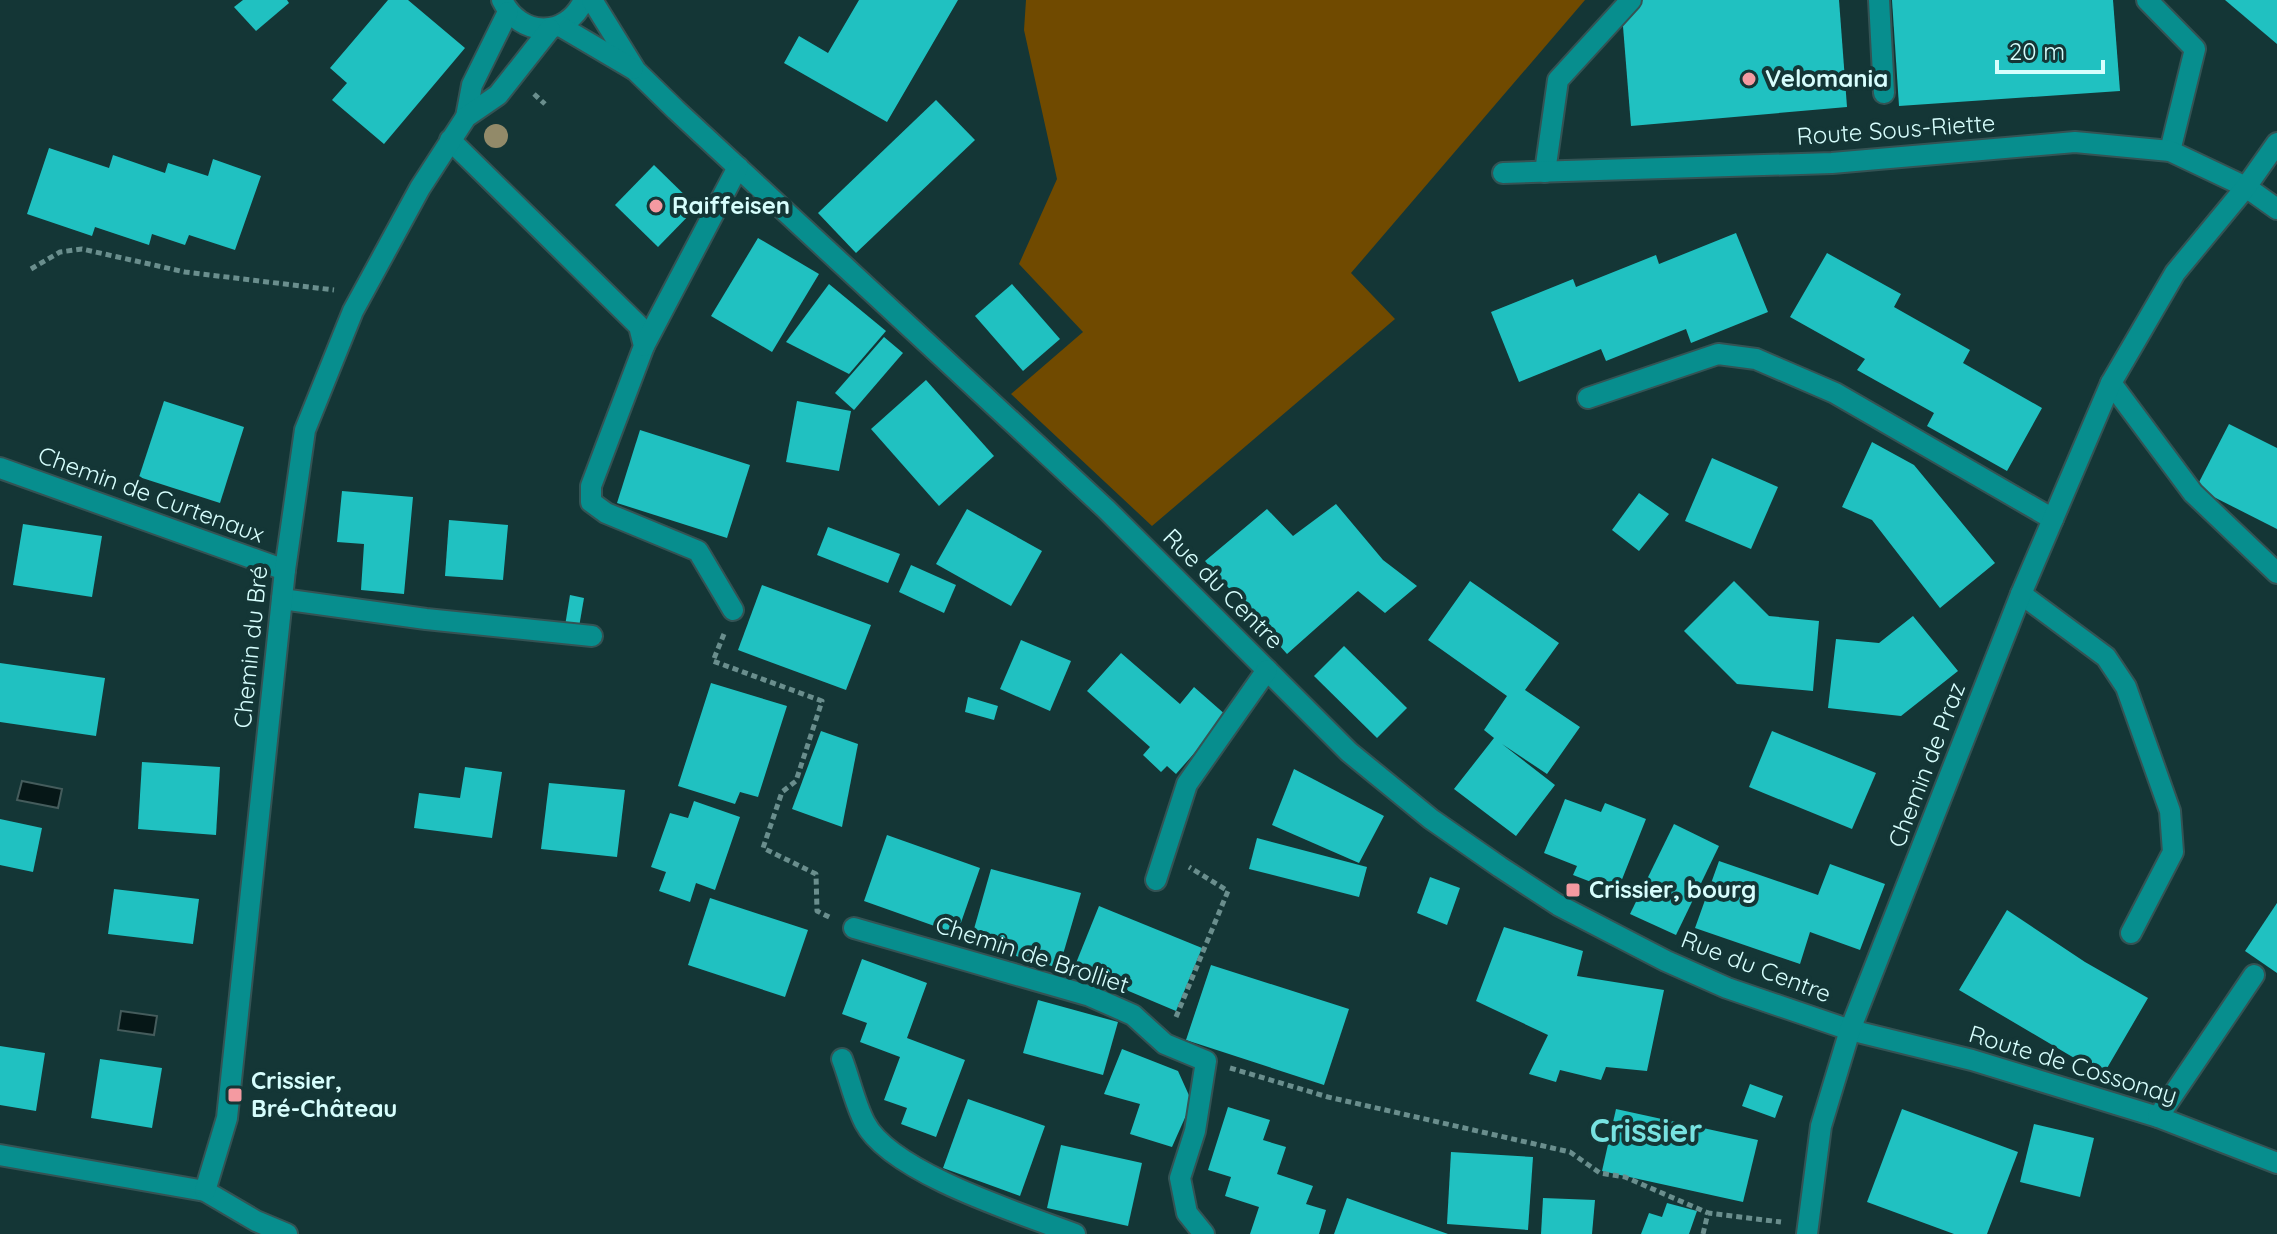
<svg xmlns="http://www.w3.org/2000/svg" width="2277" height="1234" font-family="Quicksand,sans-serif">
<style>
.green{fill:#704a00}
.water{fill:#061717;stroke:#455c5c;stroke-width:2}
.building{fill:#20c1c1}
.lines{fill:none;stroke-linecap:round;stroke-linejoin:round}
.minor-casing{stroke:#345354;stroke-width:24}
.path{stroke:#6a8e8d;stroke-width:5;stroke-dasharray:6 4;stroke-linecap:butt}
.minor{stroke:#078e8e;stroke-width:20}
.tree{fill:#928a69}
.poi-dot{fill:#f49aa1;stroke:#143636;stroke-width:3}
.labels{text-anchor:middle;stroke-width:8;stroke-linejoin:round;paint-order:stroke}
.poi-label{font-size:24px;font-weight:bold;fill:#d7fefd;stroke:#143636;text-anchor:start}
.street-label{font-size:24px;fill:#d7fefd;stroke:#143636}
.district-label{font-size:32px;font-weight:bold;fill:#77e2e1;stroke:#143636}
</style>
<rect width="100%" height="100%" fill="#143636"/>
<polygon class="green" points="1026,0 1585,0 1351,273 1395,319 1152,526 1011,394 1083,332 1019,264 1057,179 1024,30"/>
<g class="water">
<polygon points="22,781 62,789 58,808 17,800"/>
<polygon points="121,1011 157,1016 154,1035 118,1030"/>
</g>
<g class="building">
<polygon points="243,0 287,0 289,3 256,31 234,7"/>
<polygon points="388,0 408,0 465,48 384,144 332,100 347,83 330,68"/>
<polygon points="859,0 958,0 887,122 784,63 799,36 828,53"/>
<polygon points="1638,0 1839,0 1847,107 1631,126 1622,14"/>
<polygon points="1892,0 2113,0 2120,91 1899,106"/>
<polygon points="2225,0 2277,0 2277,44"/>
<polygon points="936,100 975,140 856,253 818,213"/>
<polygon points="49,148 109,168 113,155 165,173 168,163 208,176 213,159 261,176 235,250 189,235 185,245 152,234 149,245 95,227 92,236 27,214"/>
<polygon points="654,165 697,207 658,247 615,205"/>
<polygon points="1736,233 1768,312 1691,343 1686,329 1606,361 1601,349 1519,382 1491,312 1573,279 1576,287 1656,255 1659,264"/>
<polygon points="758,238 819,274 772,352 711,316"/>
<polygon points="1827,253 1901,294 1894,307 1970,350 1963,363 2042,408 2007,471 1927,426 1934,413 1857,370 1865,359 1790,317"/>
<polygon points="829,284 886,331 849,374 786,342"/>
<polygon points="1012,284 1060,339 1023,371 975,316"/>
<polygon points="884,337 903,353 854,410 835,393"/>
<polygon points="926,380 994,456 939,506 871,429"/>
<polygon points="164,401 244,427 220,503 139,477"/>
<polygon points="797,401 851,411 839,471 786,462"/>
<polygon points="2229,424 2277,448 2277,529 2196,488"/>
<polygon points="640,430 750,465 727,538 617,503"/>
<polygon points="1872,442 1914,465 1995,563 1940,608 1872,520 1842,507"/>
<polygon points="1712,458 1778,487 1751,549 1685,521"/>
<polygon points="342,491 413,497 404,594 361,590 364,544 337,542"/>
<polygon points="1639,493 1669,514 1639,551 1612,530"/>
<polygon points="1336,504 1383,560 1417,586 1385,613 1358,591 1287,654 1205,561 1267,509 1293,536"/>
<polygon points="967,509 1042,551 1011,606 936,564"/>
<polygon points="449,520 508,525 503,580 445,576"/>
<polygon points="23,524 102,536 92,597 13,585"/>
<polygon points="828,527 900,554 888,583 817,555"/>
<polygon points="911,565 956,585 944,613 899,592"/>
<polygon points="1470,581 1559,643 1525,690 1580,727 1547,774 1502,744 1555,785 1516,836 1454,789 1494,738 1484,730 1507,696 1428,640"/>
<polygon points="1734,581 1769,616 1819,621 1813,691 1737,684 1684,631"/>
<polygon points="762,585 871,625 846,690 738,650"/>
<polygon points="570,595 584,598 579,627 565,626"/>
<polygon points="1913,616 1958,671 1901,716 1828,708 1836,639 1879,643"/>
<polygon points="1021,640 1071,661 1050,711 1000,689"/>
<polygon points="1344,646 1407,708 1377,738 1314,676"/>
<polygon points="1121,653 1180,704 1194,687 1227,716 1176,774 1167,766 1161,772 1143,755 1150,747 1087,691"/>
<polygon points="0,663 105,678 96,736 0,722"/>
<polygon points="711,683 787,706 758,797 740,792 735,804 678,786"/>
<polygon points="968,697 998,706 994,720 965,712"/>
<polygon points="821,731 858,744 842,827 792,809"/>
<polygon points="1772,731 1876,773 1852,829 1749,787"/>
<polygon points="142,762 220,767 216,835 138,829"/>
<polygon points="465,767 502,772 492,838 414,828 419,793 460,798"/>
<polygon points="1294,769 1384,816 1359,863 1272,825"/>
<polygon points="549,783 625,790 617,857 541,849"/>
<polygon points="1565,799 1601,812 1605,803 1646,819 1617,892 1573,875 1577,866 1544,853"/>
<polygon points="694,801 740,817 715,890 696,883 690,902 659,891 666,872 651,867 670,813 688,818"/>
<polygon points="0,819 42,828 33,872 0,865"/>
<polygon points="1674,824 1719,846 1676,935 1630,914"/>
<polygon points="887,835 980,868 957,934 864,901"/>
<polygon points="1257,838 1367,867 1359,897 1249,869"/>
<polygon points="1719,861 1818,895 1830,864 1885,884 1860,950 1810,932 1800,964 1695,928"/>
<polygon points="991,869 1081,893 1059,968 970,943"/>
<polygon points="1430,877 1460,888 1447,925 1417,913"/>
<polygon points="114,889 199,899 193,944 108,934"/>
<polygon points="710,898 808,930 785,997 688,965"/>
<polygon points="2277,903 2277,973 2245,951"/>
<polygon points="1099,906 1202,948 1176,1011 1074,968"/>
<polygon points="2007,910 2085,962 2148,998 2103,1075 1959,990"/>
<polygon points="1504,927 1583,951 1577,976 1664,990 1647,1071 1606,1067 1601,1080 1560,1070 1556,1082 1529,1074 1548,1035 1476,1001"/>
<polygon points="862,959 927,983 907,1038 965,1060 936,1137 901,1124 907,1108 884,1100 900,1057 860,1042 867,1023 842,1014"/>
<polygon points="1211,965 1349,1009 1324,1085 1186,1040"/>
<polygon points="1038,1000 1118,1022 1103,1075 1023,1053"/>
<polygon points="0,1046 45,1053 36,1111 0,1105"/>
<polygon points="1122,1049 1178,1071 1192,1102 1172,1147 1130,1134 1140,1104 1104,1094"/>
<polygon points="100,1059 162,1068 152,1128 91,1118"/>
<polygon points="1750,1084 1783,1096 1775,1118 1742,1106"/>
<polygon points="968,1099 1045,1126 1020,1196 943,1168"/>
<polygon points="1228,1107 1270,1120 1263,1140 1286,1147 1277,1174 1313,1186 1306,1204 1326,1210 1319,1234 1250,1234 1259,1207 1225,1196 1231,1177 1208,1170"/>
<polygon points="1616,1109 1758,1140 1743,1202 1602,1171"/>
<polygon points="1902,1109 2018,1152 1987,1234 1954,1234 1867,1202"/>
<polygon points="2034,1124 2094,1138 2080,1197 2020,1182"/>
<polygon points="1061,1145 1142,1163 1128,1226 1047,1208"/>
<polygon points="1451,1152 1533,1157 1528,1230 1447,1224"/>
<polygon points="1347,1198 1448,1234 1334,1234"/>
<polygon points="1543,1198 1595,1200 1592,1234 1541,1234"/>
<polygon points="1667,1203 1697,1211 1689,1234 1641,1234 1649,1213 1662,1217"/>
</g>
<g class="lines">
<g class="minor-casing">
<g id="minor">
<path d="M502,0C520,37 566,39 584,0"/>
<polyline points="592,0 636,71 676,110 1106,509 1349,752 1431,819 1500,867 1558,905 1666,961 1727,988 1850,1030 1972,1060 2158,1117 2277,1163"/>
<polyline points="1879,0 1884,93"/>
<polyline points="2147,0 2195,49 2170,151"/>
<polyline points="560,26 633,69"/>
<polyline points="466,117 472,85 508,12"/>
<polyline points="450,140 639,326 644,346 591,486 591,502 606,513 698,551 733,610"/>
<polyline points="1545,172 1558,80 1631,0"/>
<polyline points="1503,173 1832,163 2075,142 2170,151 2246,187 2277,209"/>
<polyline points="644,346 738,167"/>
<polyline points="2111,383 2193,493 2277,573"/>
<polyline points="1588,398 1718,354 1756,359 1835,393 2053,519"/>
<polyline points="0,468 285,570"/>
<polyline points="2021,594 2106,657 2126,687 2170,811 2173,852 2131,933"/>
<polyline points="282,599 426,619 592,636"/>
<polyline points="1156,880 1187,784 1267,670"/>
<polyline points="854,928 1090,996 1133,1015 1165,1044 1206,1061 1195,1131 1180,1178 1187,1213 1204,1234"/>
<path d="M842,1059C850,1080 855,1104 865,1123C891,1173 1022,1214 1075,1234"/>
<polyline points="2158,1117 2254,975"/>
<polyline points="0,1155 205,1191 256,1221 287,1234"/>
<polyline points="205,1191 227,1118 285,570 305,430 353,311 420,188 466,117 498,95 550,29"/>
<polyline points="1807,1234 1821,1126 1850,1030 2021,594 2111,383 2175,273 2246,187 2277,143"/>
</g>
</g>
<g class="path">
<polyline points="534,94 545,104"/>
<polyline points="31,269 60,252 82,249 185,272 334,290"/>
<polyline points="724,634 713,661 822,701 796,781 782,792 763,848 816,874 817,911 831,918"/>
<polyline points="1176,1017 1228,891 1189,867"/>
<polyline points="1230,1068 1328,1097 1570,1152 1600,1173 1625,1177 1708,1213"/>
<polyline points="1703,1234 1708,1213 1781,1222"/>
</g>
<use href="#minor" class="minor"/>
</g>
<circle class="tree" cx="496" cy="136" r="12"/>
<g class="poi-dot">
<circle cx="1749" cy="79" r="8"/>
<circle cx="656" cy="206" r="8"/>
<rect x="1565" y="882" width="16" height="16" rx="4"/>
<rect x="227" y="1087" width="16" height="16" rx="4"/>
</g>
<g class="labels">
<g class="poi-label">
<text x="1765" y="87">Velomania</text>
<text x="672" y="214">Raiffeisen</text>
<text x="1589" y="898">Crissier, bourg</text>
<text x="251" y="1089">Crissier,<tspan x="251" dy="28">Bré-Château</tspan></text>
</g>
<g class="street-label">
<text transform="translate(1896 130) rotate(-4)" y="8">Route Sous-Riette</text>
<text transform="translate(151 495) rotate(20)" y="8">Chemin de Curtenaux</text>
<text transform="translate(1223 589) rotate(45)" y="8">Rue du Centre</text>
<text transform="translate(251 647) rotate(-84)" y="8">Chemin du Bré</text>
<text transform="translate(1927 765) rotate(-69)" y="8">Chemin de Praz</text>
<text transform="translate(1032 955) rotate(18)" y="8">Chemin de Brolliet</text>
<text transform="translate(1756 967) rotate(21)" y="8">Rue du Centre</text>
<text transform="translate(2073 1065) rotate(17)" y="8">Route de Cossonay</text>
</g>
<g class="district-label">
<text x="1646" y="1142">Crissier</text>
</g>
</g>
<path d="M1997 60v12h106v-12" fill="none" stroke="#d7fefd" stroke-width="4"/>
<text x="2009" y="60" font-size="24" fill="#d7fefd" stroke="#143636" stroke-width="6" paint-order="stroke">20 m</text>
</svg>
